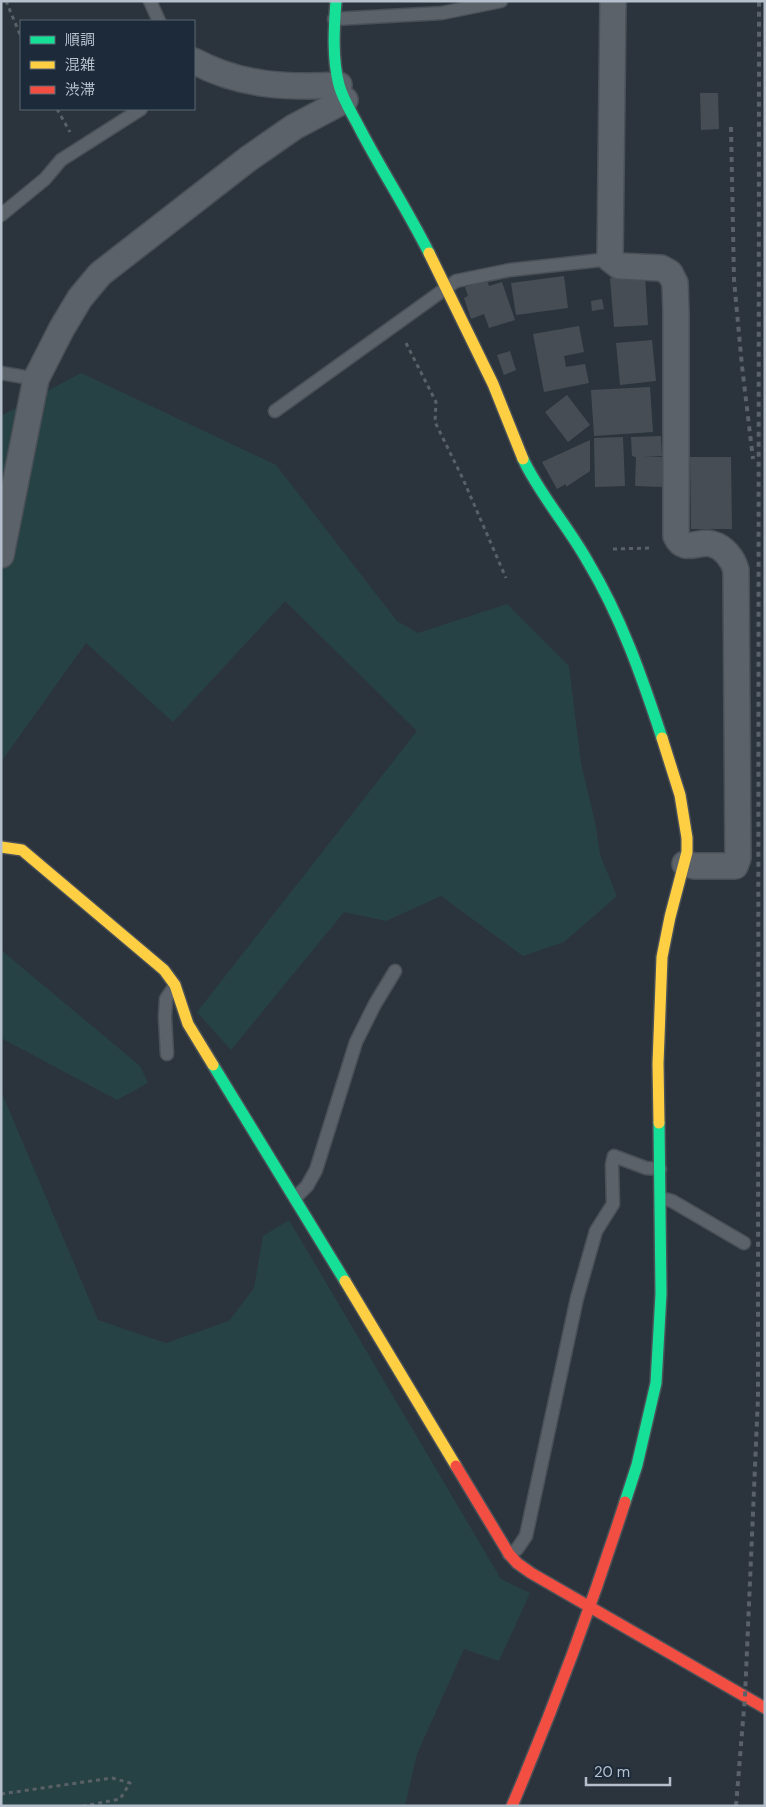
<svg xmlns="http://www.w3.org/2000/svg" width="766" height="1807" font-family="'DM Sans','Noto Sans JP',sans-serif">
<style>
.green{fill:#274244}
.building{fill:#464d55}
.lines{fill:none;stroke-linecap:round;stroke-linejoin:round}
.lane-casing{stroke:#4a5057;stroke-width:15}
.street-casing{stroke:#4a5057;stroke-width:28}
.fast-casing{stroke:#4a5057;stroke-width:14}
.slow-casing{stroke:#4a5057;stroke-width:14}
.jam-casing{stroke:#4a5057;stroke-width:14}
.path{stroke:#596167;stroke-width:3;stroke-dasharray:4 4;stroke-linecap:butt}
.lane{stroke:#5c626a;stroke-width:12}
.street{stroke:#5c626a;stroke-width:25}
.fast{stroke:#16e098;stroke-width:11}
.slow{stroke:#ffcf43;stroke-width:11}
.jam{stroke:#f24e42;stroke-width:11}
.rail{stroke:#5a6168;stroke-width:4;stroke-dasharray:5 5;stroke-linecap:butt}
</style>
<rect width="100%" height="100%" fill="#2b343d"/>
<g class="green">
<polygon points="81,373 276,465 397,621 418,633 507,604 569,666 581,763 595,822 600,855 617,896 564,942 523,956 441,896 386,921 344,912 231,1050 197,1012 417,731 285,601 173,722 86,643 1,762 1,416"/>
<polygon points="1,950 140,1066 148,1083 117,1100 1,1038"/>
<polygon points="1,1091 98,1320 166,1343 229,1321 254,1288 263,1236 289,1220 501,1579 530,1593 499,1661 464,1649 417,1754 405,1806 1,1806"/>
</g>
<g class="building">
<polygon points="700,93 718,93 719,129 701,130"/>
<polygon points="645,275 648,325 614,327 610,278"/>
<polygon points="564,276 568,308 516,315 511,283"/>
<polygon points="487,280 489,286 502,282 515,320 489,328 484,314 471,319 464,298 468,296 465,287"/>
<polygon points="602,299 604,309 592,311 591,301"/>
<polygon points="579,326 584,352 564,356 566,367 585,364 589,383 544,392 533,334"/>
<polygon points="652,340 656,381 620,385 616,343"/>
<polygon points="510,351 516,370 504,375 497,355"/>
<polygon points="650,387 653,432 594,436 591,390"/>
<polygon points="567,395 590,425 568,442 545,412"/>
<polygon points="661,436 662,456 644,457 662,457 662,487 635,486 636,457 632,456 631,437"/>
<polygon points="623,437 625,486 595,487 594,438"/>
<polygon points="590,440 590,471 566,487 566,484 557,489 542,462"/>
<polygon points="690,457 731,457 732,529 691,529"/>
</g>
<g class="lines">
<g class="lane-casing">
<g id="lane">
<polyline points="150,1 159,21"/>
<polyline points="334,19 442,13 501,1"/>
<polyline points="1,215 45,179 61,160 141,109"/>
<polyline points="1,373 36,379"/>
<polyline points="275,411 456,281 510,270 610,259"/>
<polyline points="167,1054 165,1017 166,999 174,987"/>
<polyline points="295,1198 307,1186 316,1170 356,1042 375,1004 395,971"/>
<polyline points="661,1198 672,1201 744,1243"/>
<polyline points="509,1554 517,1549 526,1536 577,1298 596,1231 613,1204 612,1165 614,1156 646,1168 660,1169"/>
</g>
</g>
<g class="street-casing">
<g id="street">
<path d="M613,1L610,259L619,266L661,268L670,273L675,283L676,312V536C684,554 698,540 712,544C724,547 733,559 736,570L738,858L735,866H695L685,864"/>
<path d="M194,61C240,86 288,88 339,85"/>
<polyline points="1,555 36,379 62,328 80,298 100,274 248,159 294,127 345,100"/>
</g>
</g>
<g class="fast-casing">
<g id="fast">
<path d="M336,1C334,28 332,58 339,85C343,100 353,115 360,129C382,171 408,211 429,253"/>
<path d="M523,459C540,495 568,526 588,562C621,617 642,677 662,738"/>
<polyline points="213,1065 345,1281"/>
<polyline points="625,1502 637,1465 656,1383 661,1294 659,1123"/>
</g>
</g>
<g class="slow-casing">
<g id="slow">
<polyline points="429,253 493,384 523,459"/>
<polyline points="1,847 22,850 164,970 175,985 188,1024 213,1065"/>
<polyline points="659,1123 658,1064 662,957 670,917 687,852 687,838 680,795 662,738"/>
<polyline points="345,1281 456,1466"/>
</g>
</g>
<g class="jam-casing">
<g id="jam">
<polyline points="456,1466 509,1554 517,1563 531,1573 765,1708"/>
<path d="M512,1806C554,1707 592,1605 625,1502"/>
</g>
</g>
<g class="path">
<polyline points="6,1 21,37"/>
<polyline points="57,109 70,132"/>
<polyline points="406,343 436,402 435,422 463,479 506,578"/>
<polyline points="613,549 652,548"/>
<polyline points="1,1794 112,1778 130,1783 120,1799 83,1806"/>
</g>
<use href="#lane" class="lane"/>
<use href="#street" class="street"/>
<use href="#fast" class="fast"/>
<use href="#slow" class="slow"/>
<use href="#jam" class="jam"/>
<g class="rail">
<polyline points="731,127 734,280 742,366 753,459"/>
<polyline points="736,1806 745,1696 758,1398 759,1"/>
</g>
</g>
<rect width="766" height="1807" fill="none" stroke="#b6c0cd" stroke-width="5"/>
<rect x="20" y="20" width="175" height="90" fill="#1d2a39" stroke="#5a6674"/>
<rect x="30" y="36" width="25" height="8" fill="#16e098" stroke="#5a6674"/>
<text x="65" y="45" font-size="15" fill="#b6c0cd">順調</text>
<rect x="30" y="61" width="25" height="8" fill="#ffcf43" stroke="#5a6674"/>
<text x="65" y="70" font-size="15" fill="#b6c0cd">混雑</text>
<rect x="30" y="86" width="25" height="8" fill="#f24e42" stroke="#5a6674"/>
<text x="65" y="95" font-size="15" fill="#b6c0cd">渋滞</text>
<path d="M586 1777v8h84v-8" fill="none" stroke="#b6c0cd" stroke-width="2.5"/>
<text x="594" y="1777" font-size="15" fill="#b6c0cd" stroke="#1d2a39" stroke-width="4" paint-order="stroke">20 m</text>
</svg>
